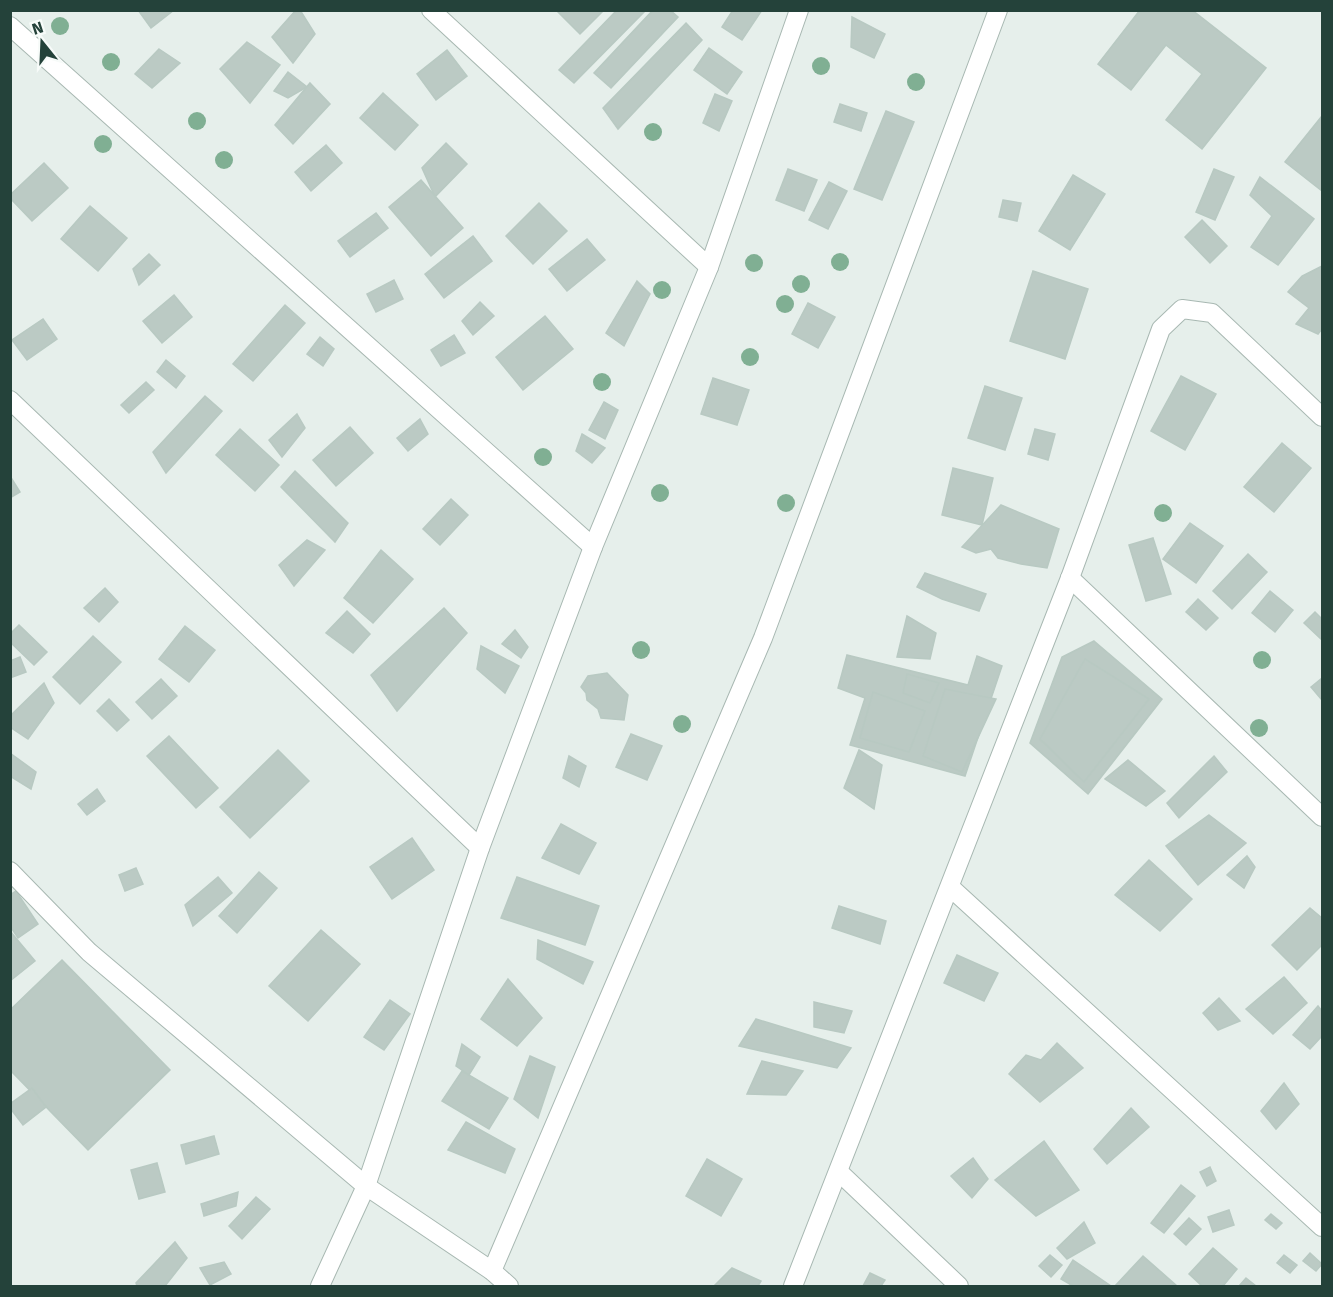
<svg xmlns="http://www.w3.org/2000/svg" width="1333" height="1297" font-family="'Fira Sans',sans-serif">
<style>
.building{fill:#bbcac4;stroke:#b8c9c2;stroke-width:1.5}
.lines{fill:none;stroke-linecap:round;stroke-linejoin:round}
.minor-casing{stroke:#a8b8b2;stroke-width:20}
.minor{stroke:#fff;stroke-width:18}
.tree{fill:#80af93}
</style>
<rect width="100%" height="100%" fill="#e6efeb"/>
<g class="building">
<polygon points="138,10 174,10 151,28"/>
<polygon points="296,10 300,10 315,34 293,63 272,37"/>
<polygon points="560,10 604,10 580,34 558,12"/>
<polygon points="617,10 646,10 574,83 559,70"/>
<polygon points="653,10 670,10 678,17 611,88 594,73"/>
<polygon points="733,10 762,10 742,40 722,27"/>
<polygon points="1140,10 1192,10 1266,68 1202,149 1166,120 1202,74 1166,45 1131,90 1098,64"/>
<polygon points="852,17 885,34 874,58 851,47"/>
<polygon points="686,23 702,40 618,129 603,108"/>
<polygon points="247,42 280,65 250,103 220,69"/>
<polygon points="709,48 742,72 727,94 694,70"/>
<polygon points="159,49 180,63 152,88 135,74"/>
<polygon points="447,50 467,76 436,100 417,74"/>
<polygon points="288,72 307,87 288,98 274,91"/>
<polygon points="310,83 330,104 293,144 275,125"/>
<polygon points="383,93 418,125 395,150 360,118"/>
<polygon points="715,94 732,101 719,131 703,123"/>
<polygon points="840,104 867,113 861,131 834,122"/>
<polygon points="886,111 914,122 882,200 854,189"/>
<polygon points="1322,116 1322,191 1285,162"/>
<polygon points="446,143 467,164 435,197 422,168"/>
<polygon points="326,145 342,163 311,191 295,172"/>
<polygon points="44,163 68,188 32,221 10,198 10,195"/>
<polygon points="788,169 817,180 804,211 776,200"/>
<polygon points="1214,169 1234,177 1215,220 1196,212"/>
<polygon points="1073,175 1105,194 1070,250 1039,231"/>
<polygon points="1260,177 1314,219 1278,265 1251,247 1272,216 1250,195"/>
<polygon points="421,180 463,228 431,256 389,207"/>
<polygon points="829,182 847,191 828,229 809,220"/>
<polygon points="1003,200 1021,203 1017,221 999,217"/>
<polygon points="539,203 567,231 533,264 506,236"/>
<polygon points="90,206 127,238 98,271 61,239"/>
<polygon points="376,213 388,228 350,257 338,241"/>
<polygon points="1202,220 1227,246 1210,263 1185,237"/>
<polygon points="473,236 492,261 444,298 425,274"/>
<polygon points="587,239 605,260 567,291 549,269"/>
<polygon points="149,254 160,265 139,285 133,269"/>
<polygon points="1322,266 1322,329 1318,334 1296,324 1309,308 1288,292 1302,276"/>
<polygon points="1033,271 1088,289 1065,359 1010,341"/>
<polygon points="394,280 403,299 376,312 367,294"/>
<polygon points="637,281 650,294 624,346 606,333"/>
<polygon points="174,295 192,317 162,343 143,321"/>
<polygon points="480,302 494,316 473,335 462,321"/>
<polygon points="808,303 835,317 818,348 792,334"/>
<polygon points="285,305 305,323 253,381 233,364"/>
<polygon points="545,316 573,349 523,390 496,357"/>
<polygon points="43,319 57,339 27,360 12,340"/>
<polygon points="454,335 465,353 441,366 431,350"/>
<polygon points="320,337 334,349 323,366 307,354"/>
<polygon points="166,360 185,376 176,388 157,372"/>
<polygon points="1181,376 1216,394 1185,450 1151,431"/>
<polygon points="713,378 749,390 737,425 701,414"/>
<polygon points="146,382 154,390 129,413 121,405"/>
<polygon points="985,386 1022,398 1005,450 968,438"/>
<polygon points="205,396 222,411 166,473 153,452"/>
<polygon points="604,402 618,410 605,439 589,430"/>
<polygon points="297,414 305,428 282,457 269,440"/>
<polygon points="420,419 428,434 408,451 397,438"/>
<polygon points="350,427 373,453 336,486 313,460"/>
<polygon points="240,429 279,465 255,491 216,455"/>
<polygon points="1035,429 1055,434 1048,460 1028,454"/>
<polygon points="582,434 605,448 592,463 576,451"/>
<polygon points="1282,443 1311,468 1274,512 1244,487"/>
<polygon points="953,468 993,478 982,525 942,515"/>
<polygon points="295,471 348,523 335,542 281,487"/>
<polygon points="10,476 20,492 10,498"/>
<polygon points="451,499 468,515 440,545 423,529"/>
<polygon points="1001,505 1059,529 1047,568 1021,564 998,558 991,549 976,553 962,547"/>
<polygon points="1190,523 1223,546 1196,583 1163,559"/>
<polygon points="1153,538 1171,594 1146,601 1129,545"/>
<polygon points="307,540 325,550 294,586 279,565"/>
<polygon points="381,550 413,579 373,623 344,598"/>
<polygon points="1248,554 1267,572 1232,609 1213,591"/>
<polygon points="925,573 986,594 979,611 942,599 917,587"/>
<polygon points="105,588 118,602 99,622 84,608"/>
<polygon points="1270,591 1293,610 1275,632 1252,613"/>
<polygon points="1198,599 1218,618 1206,630 1186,612"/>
<polygon points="444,608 467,633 397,711 371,675"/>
<polygon points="347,611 370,634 353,653 326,633"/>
<polygon points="1315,612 1322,619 1322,640 1304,623"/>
<polygon points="907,616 936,633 930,659 897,657"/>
<polygon points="19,625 47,652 34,665 10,642 10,634"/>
<polygon points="185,626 215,650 189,682 159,659"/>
<polygon points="515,630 528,647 521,658 502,644"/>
<polygon points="93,636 121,662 80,704 53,677"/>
<polygon points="1094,641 1162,699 1088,794 1030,743 1062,657"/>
<polygon points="481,646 519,666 505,693 477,669"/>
<polygon points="847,655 968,685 977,656 1002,666 965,776 850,745 865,698 838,688"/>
<polygon points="20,657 26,672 10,678 10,661"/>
<polygon points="1085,659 1149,699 1084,782 1040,739"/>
<polygon points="607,673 628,695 624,720 601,718 598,709 587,700 586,693 581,687 588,676"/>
<polygon points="907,674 939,683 930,703 903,693"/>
<polygon points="1322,678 1322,698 1321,699 1311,687"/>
<polygon points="161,679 177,696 152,719 136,702"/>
<polygon points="44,683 54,703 28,739 10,727 10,716"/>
<polygon points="945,689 996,699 962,772 923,756"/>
<polygon points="873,692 925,711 909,752 860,738"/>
<polygon points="109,699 129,720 117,731 97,711"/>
<polygon points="631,734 662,746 647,780 616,767"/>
<polygon points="169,736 218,788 196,808 147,756"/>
<polygon points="278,750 309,781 250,838 220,807"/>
<polygon points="859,750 882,765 874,809 844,788"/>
<polygon points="10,753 36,772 31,789 10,776"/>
<polygon points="569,756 586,766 579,787 563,778"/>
<polygon points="1214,756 1227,772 1179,818 1167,803"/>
<polygon points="1128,760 1165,791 1146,806 1105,779"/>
<polygon points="97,789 105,801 87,815 78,804"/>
<polygon points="1209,815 1246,843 1198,885 1166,846"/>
<polygon points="561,824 596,843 579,874 542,858"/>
<polygon points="412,838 434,870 392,899 370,867"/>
<polygon points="1247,856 1255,867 1244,888 1227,875"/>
<polygon points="1149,860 1192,899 1160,931 1115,895"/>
<polygon points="136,868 143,884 125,891 119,875"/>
<polygon points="259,872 277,888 237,933 219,916"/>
<polygon points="218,877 232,893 193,926 185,905"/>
<polygon points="517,877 599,906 585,945 501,918"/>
<polygon points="16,891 38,924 18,938 10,926 10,895"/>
<polygon points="839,906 886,921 880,944 832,928"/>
<polygon points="1310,908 1322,918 1322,945 1297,970 1272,945"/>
<polygon points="321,930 360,964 308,1021 269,986"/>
<polygon points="10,931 35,961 10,981"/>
<polygon points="538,940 593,962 583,984 537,959"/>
<polygon points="957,955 998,973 984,1001 944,983"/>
<polygon points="62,960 170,1070 88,1150 10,1070 10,1010"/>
<polygon points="1284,977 1307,1003 1273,1034 1246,1009"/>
<polygon points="508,979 542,1018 517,1046 481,1019"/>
<polygon points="1219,998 1240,1021 1218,1030 1203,1013"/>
<polygon points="390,1000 410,1014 384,1050 364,1037"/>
<polygon points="814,1002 852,1011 844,1033 814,1027"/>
<polygon points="1318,1006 1322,1011 1322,1036 1310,1049 1293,1035"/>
<polygon points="756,1019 851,1048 837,1068 739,1046"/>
<polygon points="1057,1043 1083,1068 1040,1102 1009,1074 1026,1055 1041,1060"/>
<polygon points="462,1044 480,1057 469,1075 456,1066"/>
<polygon points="530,1056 555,1067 538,1118 514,1099"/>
<polygon points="762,1061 803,1071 786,1095 747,1094"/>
<polygon points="462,1071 508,1098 489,1129 442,1101"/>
<polygon points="1284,1083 1299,1104 1276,1129 1261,1111"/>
<polygon points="32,1088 46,1107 23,1125 10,1108 10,1104"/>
<polygon points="1131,1108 1149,1127 1107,1164 1094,1149"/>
<polygon points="466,1122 515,1149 505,1173 448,1150"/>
<polygon points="214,1136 219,1154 186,1164 181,1145"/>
<polygon points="1044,1141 1079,1190 1036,1216 995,1180"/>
<polygon points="973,1158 988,1179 972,1198 951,1176"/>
<polygon points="707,1159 742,1179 721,1216 686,1196"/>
<polygon points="157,1163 165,1192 139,1199 131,1170"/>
<polygon points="1210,1167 1216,1181 1207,1186 1200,1172"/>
<polygon points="1181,1185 1195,1196 1164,1233 1151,1223"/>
<polygon points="238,1192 236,1206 204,1216 201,1204"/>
<polygon points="256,1197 270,1209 242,1239 229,1226"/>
<polygon points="1229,1210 1234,1225 1213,1232 1208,1217"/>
<polygon points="1271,1214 1282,1223 1276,1229 1265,1220"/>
<polygon points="1189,1218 1201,1229 1186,1245 1174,1234"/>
<polygon points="1084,1222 1095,1243 1067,1259 1057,1248"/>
<polygon points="175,1242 187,1258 165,1286 137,1286 136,1283"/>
<polygon points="1213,1248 1237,1269 1223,1286 1202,1286 1189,1274"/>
<polygon points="1310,1253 1322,1264 1316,1271 1303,1261"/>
<polygon points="1050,1255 1062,1265 1051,1277 1039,1266"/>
<polygon points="1284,1255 1297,1265 1290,1273 1277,1263"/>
<polygon points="1143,1256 1177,1286 1115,1286"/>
<polygon points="1073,1260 1111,1286 1073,1286 1061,1279"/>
<polygon points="224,1262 231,1274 210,1285 200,1268"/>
<polygon points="732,1268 761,1281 758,1286 714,1286"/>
<polygon points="870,1273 885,1280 881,1286 863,1286"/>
<polygon points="1246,1278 1256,1286 1239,1286"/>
</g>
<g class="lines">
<g class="minor-casing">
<g id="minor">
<polyline points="431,10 709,267"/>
<polyline points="10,26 593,547"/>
<polyline points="10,400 480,848"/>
<polyline points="1070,578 1322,817"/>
<polyline points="10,871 89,952 366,1186 492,1271 509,1286"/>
<polyline points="950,887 1322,1227"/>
<polyline points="839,1172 959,1286"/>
<polyline points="492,1271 763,638 998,10"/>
<polyline points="320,1286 366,1186 480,848 593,547 709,267 799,10"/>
<polyline points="793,1286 1070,578 1161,329 1182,309 1212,313 1322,417"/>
</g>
</g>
<use href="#minor" class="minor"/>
</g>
<g class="tree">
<circle cx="60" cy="26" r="9"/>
<circle cx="111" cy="62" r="9"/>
<circle cx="821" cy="66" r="9"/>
<circle cx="916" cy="82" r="9"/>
<circle cx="197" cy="121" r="9"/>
<circle cx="653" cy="132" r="9"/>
<circle cx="103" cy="144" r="9"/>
<circle cx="224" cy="160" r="9"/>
<circle cx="840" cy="262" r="9"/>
<circle cx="754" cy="263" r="9"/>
<circle cx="801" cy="284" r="9"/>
<circle cx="662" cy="290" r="9"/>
<circle cx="785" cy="304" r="9"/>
<circle cx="750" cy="357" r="9"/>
<circle cx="602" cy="382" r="9"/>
<circle cx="543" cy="457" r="9"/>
<circle cx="660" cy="493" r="9"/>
<circle cx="786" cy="503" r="9"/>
<circle cx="1163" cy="513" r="9"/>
<circle cx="641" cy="650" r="9"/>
<circle cx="1262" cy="660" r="9"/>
<circle cx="682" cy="724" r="9"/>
<circle cx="1259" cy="728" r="9"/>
</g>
<rect width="1333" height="1297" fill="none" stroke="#24423a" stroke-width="24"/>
<g transform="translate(42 42) rotate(342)" stroke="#f7fbf9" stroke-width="4.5" paint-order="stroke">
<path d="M0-4.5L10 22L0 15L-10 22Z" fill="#24423a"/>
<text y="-9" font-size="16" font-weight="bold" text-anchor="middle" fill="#24423a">N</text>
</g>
</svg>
